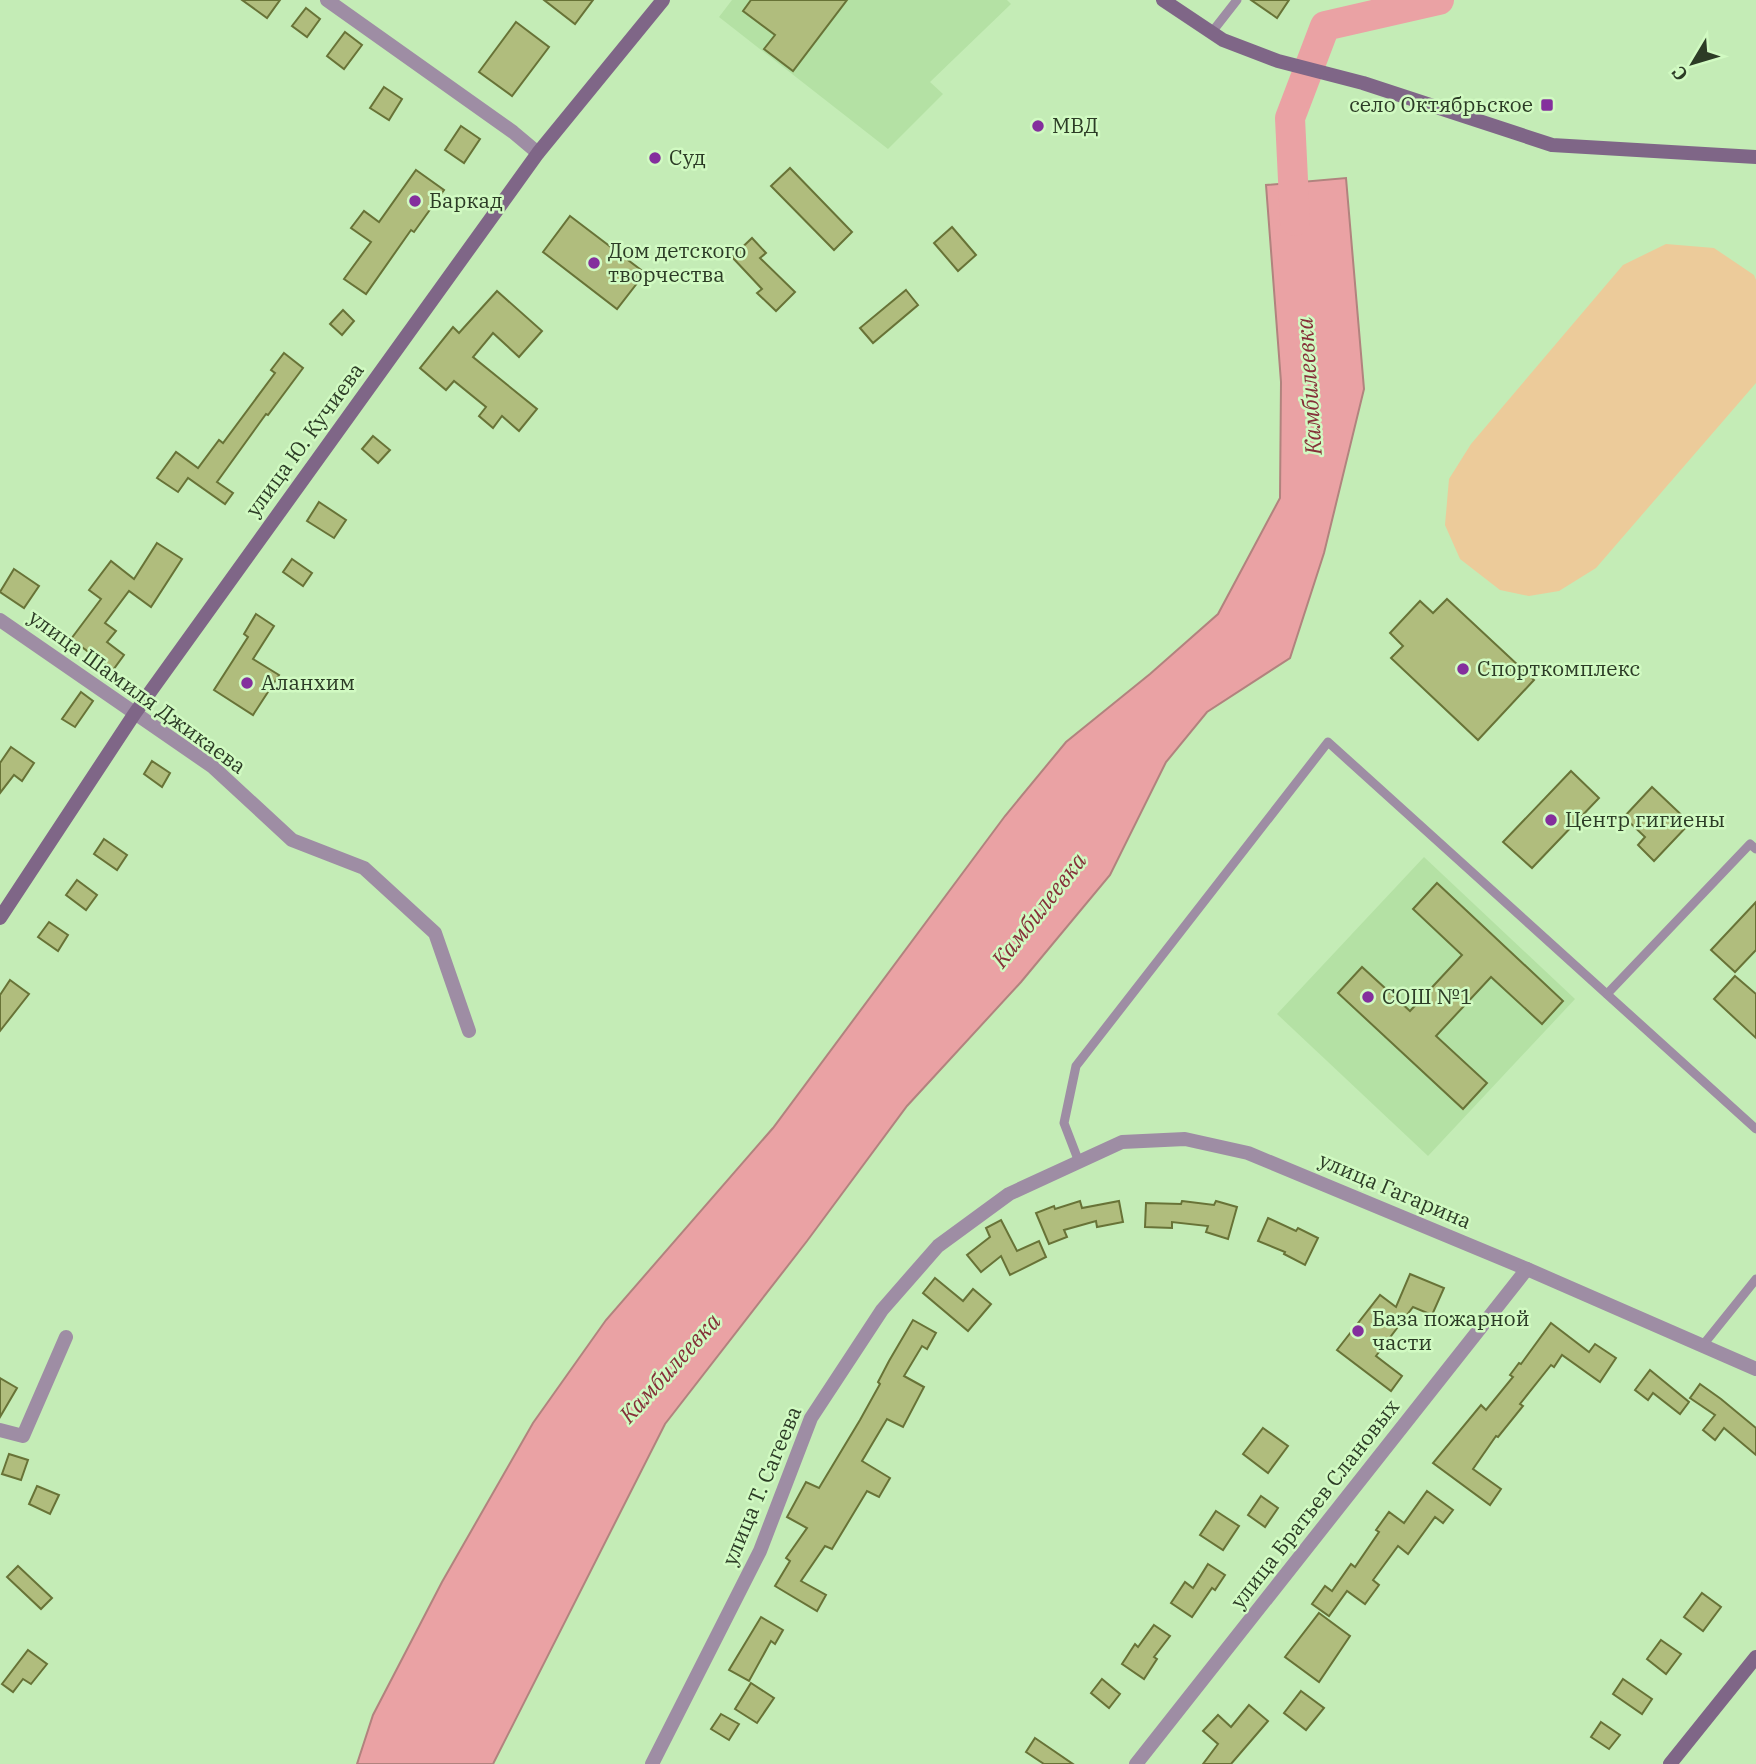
<svg xmlns="http://www.w3.org/2000/svg" width="1756" height="1764" font-family="'IBM Plex Serif',serif">
<style>
.built{fill:#b4e1a4}
.green{fill:#eccb9a}
.water{fill:#eaa2a4;stroke:#b1837e;stroke-width:2}
.lines{fill:none;stroke-linecap:round;stroke-linejoin:round}
.river{stroke:#eaa2a4;stroke-width:30}
.building{fill:#b0bd7d;stroke:#687337;stroke-width:2}
.lane{stroke:#9e8da4;stroke-width:9}
.street{stroke:#9e8da4;stroke-width:14}
.secondary{stroke:#7f6687;stroke-width:14}
.poi-dot{fill:#842f9d;stroke:#d1fac2;stroke-width:2.5}
.labels{text-anchor:middle;stroke-width:5;stroke-linejoin:round;paint-order:stroke}
.poi-label{font-size:21px;fill:#2c3c26;stroke:#d1fac2;text-anchor:start}
.street-label{font-size:21px;fill:#2c3c26;stroke:#d1fac2}
.water-label{font-size:23px;font-style:italic;fill:#853039;stroke:#d1fac2}
</style>
<rect width="100%" height="100%" fill="#c4ecb6"/>
<g class="built">
<polygon points="732,0 1007,0 1011,4 930,82 943,94 888,149 719,17"/>
<polygon points="1424,857 1575,999 1428,1156 1277,1014"/>
</g>
<polygon class="green" points="1666,244 1714,248 1754,275 1756,280 1756,383 1596,568 1559,591 1529,596 1500,590 1460,559 1445,525 1449,479 1471,444 1623,265"/>
<polygon class="water" points="1346,178 1364,389 1324,553 1290,658 1207,712 1166,762 1110,875 1021,982 907,1106 807,1241 665,1424 493,1764 357,1764 373,1715 442,1582 533,1423 606,1320 773,1128 1005,816 1066,742 1150,674 1218,614 1280,498 1281,382 1266,185"/>
<g class="lines">
<polyline class="river" points="1295,221 1290,118 1325,26 1439,0"/>
</g>
<g class="building">
<polygon points="242,0 280,0 267,18"/>
<polygon points="544,0 593,0 575,24"/>
<polygon points="751,0 847,0 793,71 764,49 775,35 743,11"/>
<polygon points="1251,0 1289,0 1277,18"/>
<polygon points="306,8 320,19 307,37 292,26"/>
<polygon points="516,22 549,47 512,96 479,72"/>
<polygon points="345,32 362,45 344,69 327,56"/>
<polygon points="384,87 402,99 389,120 370,108"/>
<polygon points="461,126 480,139 464,163 445,150"/>
<polygon points="790,168 852,232 834,250 771,186"/>
<polygon points="416,170 444,190 414,232 411,230 366,294 344,279 371,242 351,228 364,211 379,222"/>
<polygon points="570,216 645,273 617,309 543,252"/>
<polygon points="952,227 976,255 958,271 934,243"/>
<polygon points="752,238 766,253 760,258 795,292 776,311 757,293 762,289 732,257"/>
<polygon points="906,290 918,305 873,343 860,328"/>
<polygon points="497,291 542,331 519,357 493,333 473,357 537,409 519,431 502,416 493,428 479,416 486,407 454,381 446,390 420,368 453,327 459,333"/>
<polygon points="343,310 354,321 342,335 330,324"/>
<polygon points="284,353 303,368 268,415 266,414 217,482 233,493 225,504 188,478 178,492 157,478 176,452 198,468 219,440 223,443 275,373 271,370"/>
<polygon points="373,436 390,450 378,463 362,449"/>
<polygon points="319,502 346,520 334,538 307,521"/>
<polygon points="157,543 182,559 151,607 129,591 105,623 116,631 107,642 124,655 113,670 71,639 101,599 89,590 111,561 134,579"/>
<polygon points="292,559 312,573 303,586 283,572"/>
<polygon points="14,569 39,586 24,608 0,592"/>
<polygon points="1447,599 1534,680 1478,740 1391,658 1403,646 1390,633 1420,601 1433,613"/>
<polygon points="256,614 274,626 253,659 279,675 253,715 214,690 248,637 244,634"/>
<polygon points="81,692 93,701 75,727 62,719"/>
<polygon points="11,747 34,763 22,781 14,775 0,793 0,763"/>
<polygon points="152,761 170,773 162,787 144,774"/>
<polygon points="1571,771 1599,798 1532,868 1503,842"/>
<polygon points="1652,787 1690,823 1654,861 1638,845 1645,837 1624,817"/>
<polygon points="104,839 127,855 117,870 94,854"/>
<polygon points="77,880 97,895 86,910 66,895"/>
<polygon points="1437,883 1563,1001 1542,1024 1491,977 1436,1036 1487,1083 1463,1109 1338,993 1362,967 1410,1011 1462,955 1413,909"/>
<polygon points="1756,902 1756,950 1735,972 1711,950"/>
<polygon points="49,922 68,935 58,951 38,937"/>
<polygon points="1735,976 1756,994 1756,1038 1714,999"/>
<polygon points="10,980 29,994 0,1031 0,995"/>
<polygon points="1080,1201 1082,1208 1119,1201 1123,1222 1097,1227 1096,1221 1064,1230 1067,1237 1049,1244 1036,1213 1054,1206 1055,1209"/>
<polygon points="1182,1201 1214,1205 1216,1201 1237,1207 1228,1239 1206,1232 1208,1226 1172,1222 1172,1228 1145,1227 1146,1203 1181,1204"/>
<polygon points="1268,1218 1296,1231 1298,1228 1318,1238 1305,1265 1284,1254 1285,1252 1258,1241"/>
<polygon points="1001,1220 1017,1251 1039,1241 1046,1257 1010,1275 1001,1256 981,1272 967,1255 990,1237 986,1228"/>
<polygon points="1410,1274 1444,1288 1432,1315 1413,1307 1376,1356 1402,1376 1391,1391 1337,1350 1380,1295 1396,1307"/>
<polygon points="935,1278 963,1301 973,1289 991,1304 968,1331 923,1293"/>
<polygon points="913,1320 936,1333 927,1349 922,1346 904,1376 924,1387 903,1427 887,1419 862,1461 890,1478 879,1497 867,1491 832,1549 825,1546 801,1581 826,1595 817,1611 775,1586 790,1561 786,1558 807,1528 787,1517 806,1482 819,1488 860,1420 880,1384 878,1382 889,1361"/>
<polygon points="1551,1323 1589,1352 1595,1344 1616,1358 1600,1382 1562,1355 1554,1367 1551,1365 1520,1404 1523,1406 1498,1437 1496,1436 1473,1469 1501,1489 1490,1505 1433,1463 1481,1405 1486,1410 1513,1377 1510,1375 1519,1363 1521,1364"/>
<polygon points="1650,1370 1689,1402 1680,1414 1653,1393 1648,1400 1635,1390"/>
<polygon points="0,1378 17,1388 0,1417"/>
<polygon points="1700,1384 1721,1399 1756,1428 1756,1455 1724,1428 1715,1440 1703,1430 1715,1415 1690,1398"/>
<polygon points="1263,1428 1288,1446 1268,1473 1243,1454"/>
<polygon points="9,1454 28,1460 21,1480 2,1474"/>
<polygon points="37,1486 59,1495 50,1514 29,1504"/>
<polygon points="1427,1491 1453,1510 1443,1523 1435,1517 1408,1554 1398,1546 1373,1580 1379,1585 1365,1604 1347,1591 1329,1616 1312,1604 1325,1586 1332,1591 1351,1564 1355,1567 1379,1532 1376,1530 1389,1512 1404,1523"/>
<polygon points="1261,1496 1278,1508 1265,1527 1248,1515"/>
<polygon points="1216,1511 1239,1526 1223,1550 1200,1535"/>
<polygon points="1208,1564 1225,1575 1215,1590 1212,1588 1192,1617 1171,1603 1185,1582 1193,1588"/>
<polygon points="18,1566 52,1598 41,1609 7,1577"/>
<polygon points="1702,1593 1721,1607 1703,1631 1684,1617"/>
<polygon points="1319,1613 1350,1636 1319,1682 1285,1657"/>
<polygon points="761,1617 783,1630 775,1644 771,1641 749,1681 729,1670"/>
<polygon points="1154,1625 1170,1636 1154,1657 1157,1659 1144,1679 1122,1664 1135,1644 1138,1647"/>
<polygon points="1661,1640 1681,1654 1666,1674 1647,1659"/>
<polygon points="28,1650 47,1664 31,1684 23,1679 13,1692 2,1684"/>
<polygon points="1102,1679 1120,1694 1109,1708 1091,1693"/>
<polygon points="1623,1679 1652,1699 1642,1714 1613,1694"/>
<polygon points="751,1683 774,1698 757,1723 735,1709"/>
<polygon points="1301,1691 1324,1708 1306,1730 1284,1713"/>
<polygon points="1249,1705 1268,1721 1231,1764 1203,1764 1218,1744 1203,1731 1218,1715 1231,1727"/>
<polygon points="721,1714 739,1724 729,1740 711,1729"/>
<polygon points="1601,1722 1620,1735 1609,1749 1591,1737"/>
<polygon points="1035,1738 1073,1764 1044,1764 1026,1752"/>
</g>
<g class="lines">
<g class="lane">
<polyline points="1212,32 1237,0"/>
<polyline points="1607,994 1750,844 1756,849"/>
<polyline points="1079,1162 1064,1123 1076,1066 1328,742 1756,1129"/>
<polyline points="1703,1345 1756,1279"/>
</g>
<g class="street">
<polyline points="327,0 513,132 538,153"/>
<polyline points="0,620 213,767 292,840 364,868 435,933 469,1031"/>
<polyline points="0,1430 23,1436 66,1337"/>
<polyline points="652,1764 760,1551 811,1418 882,1310 938,1246 1009,1194 1122,1142 1185,1139 1248,1153 1527,1269 1756,1369"/>
<polyline points="1136,1764 1527,1269"/>
</g>
<g class="secondary">
<polyline points="1163,0 1223,40 1278,61 1363,83 1552,145 1756,157"/>
<polyline points="0,918 135,713 538,153 663,0"/>
<polyline points="1670,1764 1756,1657"/>
</g>
</g>
<g class="poi-dot">
<rect x="1540" y="98" width="14" height="14" rx="3.5"/>
<circle cx="1038" cy="126" r="7"/>
<circle cx="655" cy="158" r="7"/>
<circle cx="415" cy="201" r="7"/>
<circle cx="594" cy="263" r="7"/>
<circle cx="1463" cy="669" r="7"/>
<circle cx="247" cy="683" r="7"/>
<circle cx="1551" cy="820" r="7"/>
<circle cx="1368" cy="997" r="7"/>
<circle cx="1358" cy="1331" r="7"/>
</g>
<g class="labels">
<g class="poi-label">
<text x="1533" y="112" text-anchor="end">село Октябрьское</text>
<text x="1052" y="133">МВД</text>
<text x="669" y="165">Суд</text>
<text x="429" y="208">Баркад</text>
<text x="608" y="258">Дом детского<tspan x="608" dy="24">творчества</tspan></text>
<text x="1477" y="676">Спорткомплекс</text>
<text x="261" y="690">Аланхим</text>
<text x="1565" y="827">Центр гигиены</text>
<text x="1382" y="1004">СОШ №1</text>
<text x="1372" y="1326">База пожарной<tspan x="1372" dy="24">части</tspan></text>
</g>
<g class="street-label">
<text transform="translate(305 440) rotate(-54)" y="7">улица Ю. Кучиева</text>
<text transform="translate(137 692) rotate(36)" y="7">улица Шамиля Джикаева</text>
<text transform="translate(1395 1191) rotate(23)" y="7">улица Гагарина</text>
<text transform="translate(762 1486) rotate(-67)" y="7">улица Т. Сагеева</text>
<text transform="translate(1315 1504) rotate(-52)" y="7">улица Братьев Слановых</text>
</g>
<g class="water-label">
<text transform="translate(1309 386) rotate(-94)" y="8">Камбилеевка</text>
<text transform="translate(1039 910) rotate(-52)" y="8">Камбилеевка</text>
<text transform="translate(670 1368) rotate(-48)" y="8">Камбилеевка</text>
</g>
</g>
<g transform="translate(1693 63) rotate(232)" stroke="#d1fac2" stroke-width="5" paint-order="stroke">
<path d="M0-5L12 26L0 18L-12 26Z" fill="#2c3c26"/>
<text y="-10" font-size="19" font-weight="bold" text-anchor="middle" fill="#2c3c26">С</text>
</g>
</svg>
